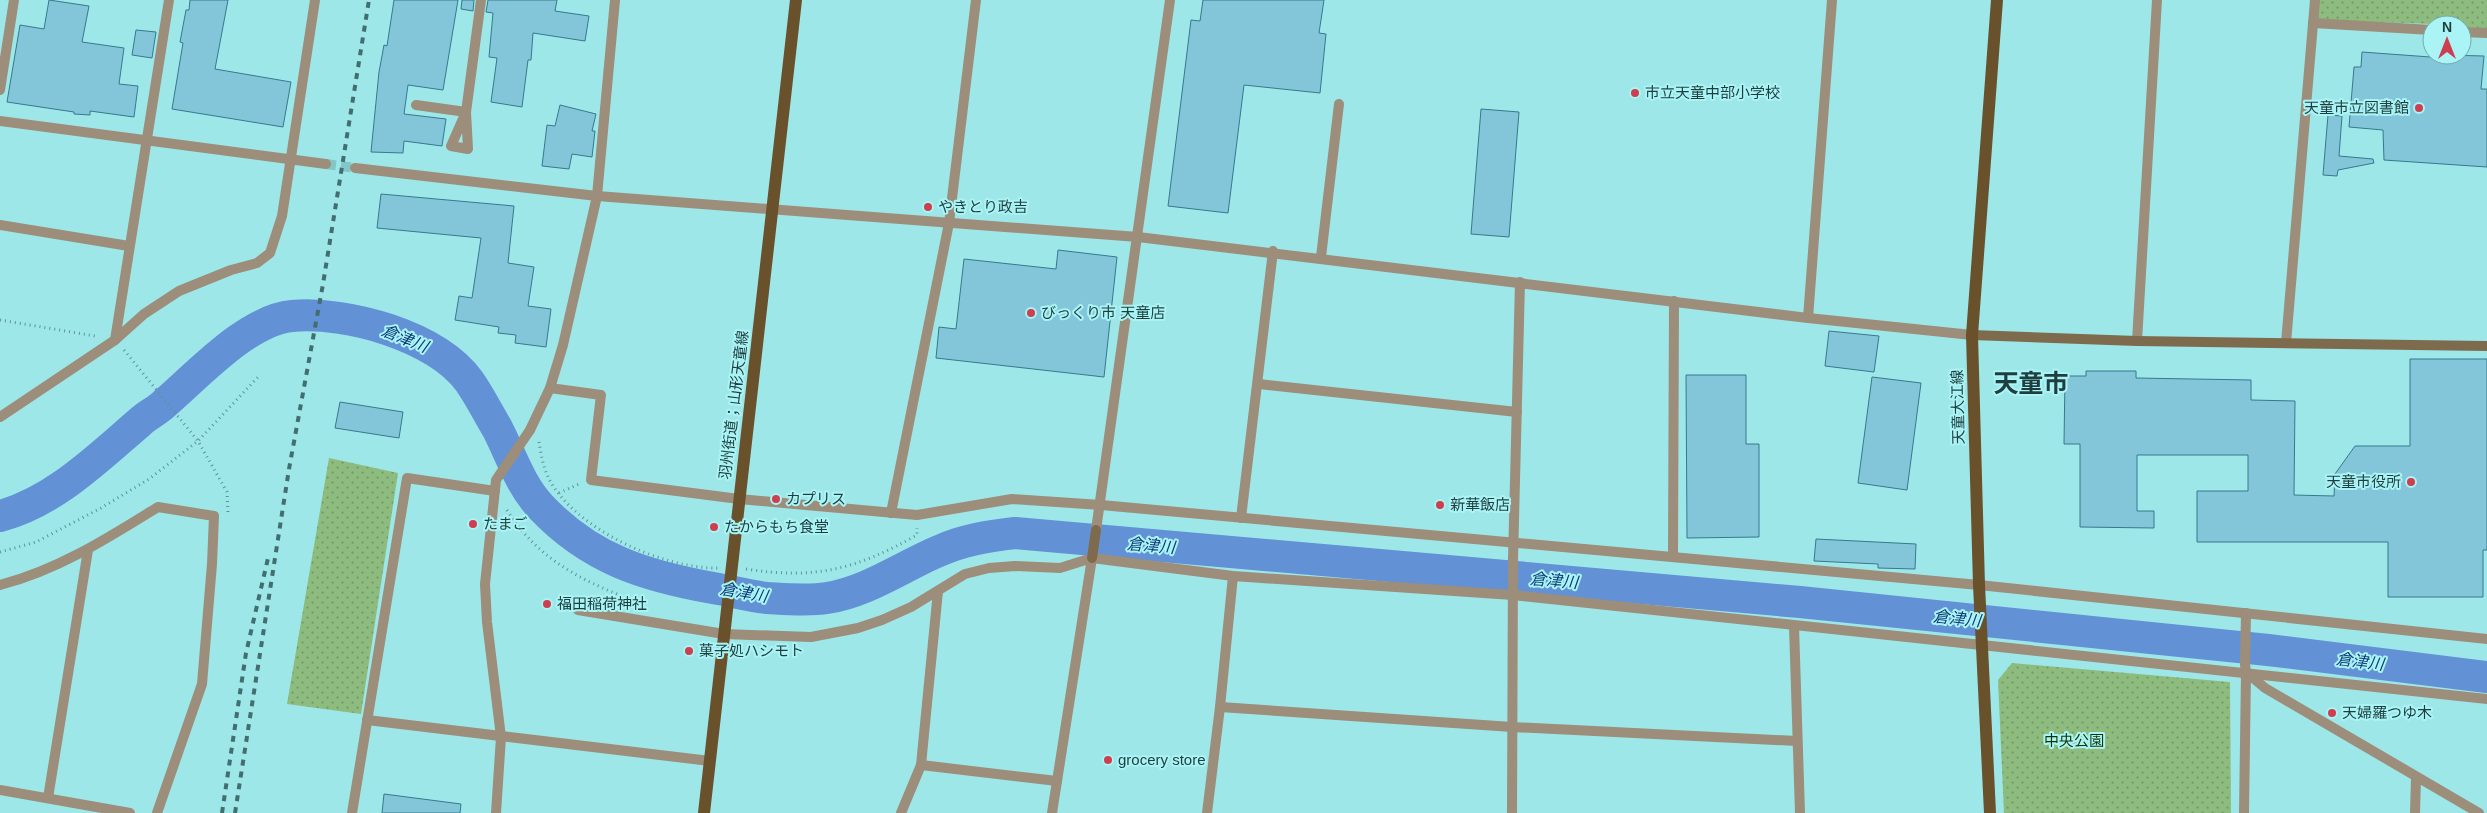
<svg xmlns="http://www.w3.org/2000/svg" width="2487" height="813" font-family="Arial,'Noto Sans JP',sans-serif">
<style>
.grass{fill:url(#grass-dots)}
.lines{fill:none;stroke-linecap:round;stroke-linejoin:round}
.river{stroke:#6391d6;stroke-width:32}
.building{fill:#83c6da;stroke:#36798c}
.secondary-tunnel{stroke:#84c5c7;stroke-width:10;stroke-dasharray:10 5;stroke-linecap:butt}
.path{stroke:#5f9495;stroke-width:3;stroke-dasharray:1 4;stroke-linecap:butt}
.lane{stroke:#9c8e7a;stroke-width:10}
.street{stroke:#9c8e7a;stroke-width:10}
.secondary{stroke:#7e6b4d;stroke-width:10}
.primary{stroke:#69512c;stroke-width:12}
.rail{stroke:#436e6f;stroke-width:4;stroke-dasharray:6 6;stroke-linecap:butt}
.poi-dot{fill:#ce3e4f;stroke:#aaf4f6;stroke-width:2}
.labels{text-anchor:middle;stroke-width:4;stroke-linejoin:round;paint-order:stroke}
.poi-label{font-size:15px;fill:#1f3e3f;stroke:#aaf4f6;text-anchor:start}
.street-label{font-size:15px;fill:#1f3e3f;stroke:#aaf4f6}
.park-label{font-size:15px;fill:#113502;stroke:#aaf4f6}
.water-label{font-size:16px;font-style:italic;fill:#0f3b79;stroke:#aaf4f6}
.town-label{font-size:25px;font-weight:bold;fill:#1f3e3f;stroke:#aaf4f6}
</style>
<defs>
<pattern id="grass-dots" width="8" height="8" patternUnits="userSpaceOnUse" patternTransform="scale(1.25)"><rect width="8" height="8" fill="#8dbc7e"/><path d="M2 2h.1M6 6h.1" fill="none" stroke="#739a69" stroke-width="1.8" stroke-linecap="round"/></pattern>
</defs>
<rect width="100%" height="100%" fill="#9de7e9"/>
<g class="grass">
<polygon points="2318,0 2487,0 2487,30 2462,29 2462,25 2316,20"/>
<polygon points="329,458 398,473 361,714 287,704"/>
<polygon points="2012,663 2230,682 2231,813 2004,813 1998,680"/>
</g>
<g class="lines">
<path class="river" d="M0,516C54,502 99,457 140,422C147,415 157,411 164,404C197,376 247,320 292,316C347,311 436,336 469,381C479,395 488,413 497,428C511,455 520,485 541,507C590,559 645,576 713,588C731,591 749,596 767,598C786,599 808,601 827,598C867,592 903,566 939,551C963,540 989,536 1015,533L1800,602L2268,650L2487,677"/>
</g>
<g class="building">
<polygon points="49,0 89,6 82,42 124,48 119,84 138,86 134,117 90,111 90,115 74,114 74,112 7,102 20,25 44,29"/>
<polygon points="190,0 228,0 215,69 291,82 283,127 172,109 183,43 180,42 186,10 189,10"/>
<polygon points="394,0 458,0 443,90 408,85 404,114 446,119 442,146 404,141 403,153 371,152 379,72 384,45 387,46"/>
<polygon points="462,0 474,0 473,11 461,9"/>
<polygon points="488,0 557,0 555,11 589,16 585,41 533,33 531,60 528,60 522,107 491,102 497,58 489,57 493,13 486,12"/>
<polygon points="1203,0 1324,0 1319,33 1326,34 1320,93 1244,85 1228,213 1168,206 1191,20 1200,21"/>
<polygon points="136,30 156,32 152,58 132,55"/>
<polygon points="2362,52 2444,58 2444,55 2484,56 2481,89 2487,89 2487,167 2384,160 2383,130 2349,127 2354,67 2361,67"/>
<polygon points="560,105 596,114 592,131 595,131 592,157 572,154 569,169 542,166 547,125 555,126"/>
<polygon points="1481,109 1519,112 1509,237 1471,234"/>
<polygon points="2328,115 2342,116 2339,156 2373,159 2374,163 2338,170 2337,176 2323,175"/>
<polygon points="381,194 514,206 508,263 534,267 528,306 551,309 546,347 515,343 516,335 498,333 499,327 455,320 459,296 472,298 481,238 377,228"/>
<polygon points="1058,250 1117,257 1104,377 936,358 939,327 956,329 964,259 1056,269"/>
<polygon points="1829,331 1879,336 1874,372 1825,366"/>
<polygon points="2410,359 2487,359 2487,550 2483,550 2483,597 2388,597 2388,542 2197,542 2197,491 2248,491 2248,455 2137,455 2137,511 2154,511 2154,528 2080,527 2080,444 2064,444 2065,376 2086,376 2086,371 2136,371 2136,378 2251,380 2251,400 2295,401 2294,495 2334,496 2335,474 2355,446 2410,446"/>
<polygon points="1686,375 1746,375 1746,444 1759,444 1759,537 1687,538"/>
<polygon points="1872,377 1921,383 1907,490 1858,483"/>
<polygon points="340,402 403,412 399,438 335,428"/>
<polygon points="1816,539 1916,544 1915,569 1878,568 1878,564 1814,561"/>
<polygon points="384,794 461,804 460,813 382,813"/>
</g>
<g class="lines">
<polyline class="secondary-tunnel" points="326,164 355,168"/>
<g class="path">
<polyline points="0,320 95,336"/>
<polyline points="124,350 198,441 227,492 228,513"/>
<path d="M539,442C541,454 543,467 549,479C575,529 663,569 718,568"/>
<polyline points="559,493 579,484"/>
<path d="M507,510C540,563 589,584 645,605"/>
<polyline points="0,552 36,542 101,508 149,479 198,441 259,376"/>
<path d="M746,569C815,580 857,569 917,535V528"/>
</g>
<g class="lane">
<polyline points="0,90 14,0"/>
<polyline points="416,105 466,112"/>
<polyline points="466,112 451,146 468,149 466,112 481,0"/>
<polyline points="0,225 129,246"/>
<polyline points="1321,257 1339,104"/>
<polyline points="115,340 144,314 179,291 231,270 257,263 270,253 282,216 315,0"/>
<polyline points="2137,341 2157,0"/>
<polyline points="1259,384 1517,412"/>
<polyline points="550,388 601,395 591,480 739,499"/>
<polyline points="0,417 115,340 169,0"/>
<polyline points="530,430 550,388 563,345 597,196 615,0"/>
<polyline points="1101,505 1979,585 2487,639"/>
<polyline points="891,513 949,223 976,0"/>
<polyline points="1241,518 1273,251"/>
<polyline points="1673,557 1674,301"/>
<polyline points="1092,558 1233,576 1513,595 2487,699"/>
<polyline points="1513,560 1520,282"/>
<polyline points="1794,626 1800,813"/>
<polyline points="2245,664 2246,613"/>
<polyline points="1220,707 1512,727 1797,741"/>
<polyline points="1207,813 1220,707 1233,576"/>
<polyline points="2244,813 2246,672 2265,688 2479,813"/>
<polyline points="2415,813 2416,778"/>
</g>
<g class="street">
<polyline points="2313,23 2432,30"/>
<polyline points="2462,32 2487,33"/>
<polyline points="0,121 326,164"/>
<polyline points="355,168 597,196 1138,237 1808,318 1972,335"/>
<polyline points="1808,318 1832,0"/>
<polyline points="2286,343 2315,0"/>
<polyline points="739,499 917,515 1012,499 1101,505"/>
<polyline points="1096,530 1170,0"/>
<path d="M0,585C58,570 108,538 158,507L214,516L212,564L202,684L157,813"/>
<polyline points="578,610 724,634 811,637 858,628 882,620 911,607 965,574 989,568 1015,566 1060,568 1092,558 1052,813"/>
<polyline points="2245,664 2246,672"/>
<polyline points="367,720 710,761"/>
<polyline points="921,765 1057,781"/>
<polyline points="0,790 130,813"/>
<polyline points="48,798 88,550"/>
<polyline points="352,813 407,478 495,491"/>
<polyline points="496,813 501,737 487,622 485,584 496,480 530,430"/>
<polyline points="901,813 921,765 938,591"/>
<polyline points="1512,813 1513,560"/>
</g>
<g class="secondary">
<polyline points="1972,335 2137,341 2487,346"/>
<polyline points="1092,558 1096,530"/>
</g>
<g class="primary">
<polyline points="704,813 796,0"/>
<polyline points="1990,813 1979,585 1972,335 1997,0"/>
</g>
<g class="rail">
<polyline points="222,813 246,653 269,554"/>
<polyline points="235,813 289,469 323,284 369,0"/>
</g>
</g>
<g class="poi-dot">
<circle cx="1635" cy="93" r="5"/>
<circle cx="2419" cy="108" r="5"/>
<circle cx="928" cy="207" r="5"/>
<circle cx="1031" cy="313" r="5"/>
<circle cx="2411" cy="482" r="5"/>
<circle cx="776" cy="499" r="5"/>
<circle cx="1440" cy="505" r="5"/>
<circle cx="473" cy="524" r="5"/>
<circle cx="714" cy="527" r="5"/>
<circle cx="547" cy="604" r="5"/>
<circle cx="689" cy="651" r="5"/>
<circle cx="2332" cy="713" r="5"/>
<circle cx="1108" cy="760" r="5"/>
</g>
<g class="labels">
<g class="poi-label">
<text x="1645" y="98">市立天童中部小学校</text>
<text x="2409" y="113" text-anchor="end">天童市立図書館</text>
<text x="938" y="212">やきとり政吉</text>
<text x="1041" y="318">びっくり市 天童店</text>
<text x="2401" y="487" text-anchor="end">天童市役所</text>
<text x="786" y="504">カプリス</text>
<text x="1450" y="510">新華飯店</text>
<text x="483" y="529">たまご</text>
<text x="724" y="532">たからもち食堂</text>
<text x="557" y="609">福田稲荷神社</text>
<text x="699" y="656">菓子処ハシモト</text>
<text x="2342" y="718">天婦羅つゆ木</text>
<text x="1118" y="765">grocery store</text>
</g>
<g class="street-label">
<text transform="translate(734 405) rotate(-83)" y="5">羽州街道；山形天童線</text>
<text transform="translate(1958 407) rotate(-91)" y="5">天童大江線</text>
</g>
<g class="park-label">
<text x="2074" y="746">中央公園</text>
</g>
<g class="water-label">
<text transform="translate(405 338) rotate(22)" y="6">倉津川</text>
<text transform="translate(1151 545) rotate(5)" y="6">倉津川</text>
<text transform="translate(1554 580) rotate(5)" y="6">倉津川</text>
<text transform="translate(744 592) rotate(10)" y="6">倉津川</text>
<text transform="translate(1957 618) rotate(6)" y="6">倉津川</text>
<text transform="translate(2360 661) rotate(7)" y="6">倉津川</text>
</g>
<g class="town-label">
<text x="2031" y="392">天童市</text>
</g>
</g>
<g transform="translate(2447 40)"><circle r="24" fill="#aaf4f6" stroke="#72abad"/>
<path d="M0-4L9 19L0 12L-9 19Z" fill="#ce3e4f"/>
<text y="-8" font-size="14" font-weight="bold" text-anchor="middle" fill="#1f3e3f">N</text>
</g>
</svg>
